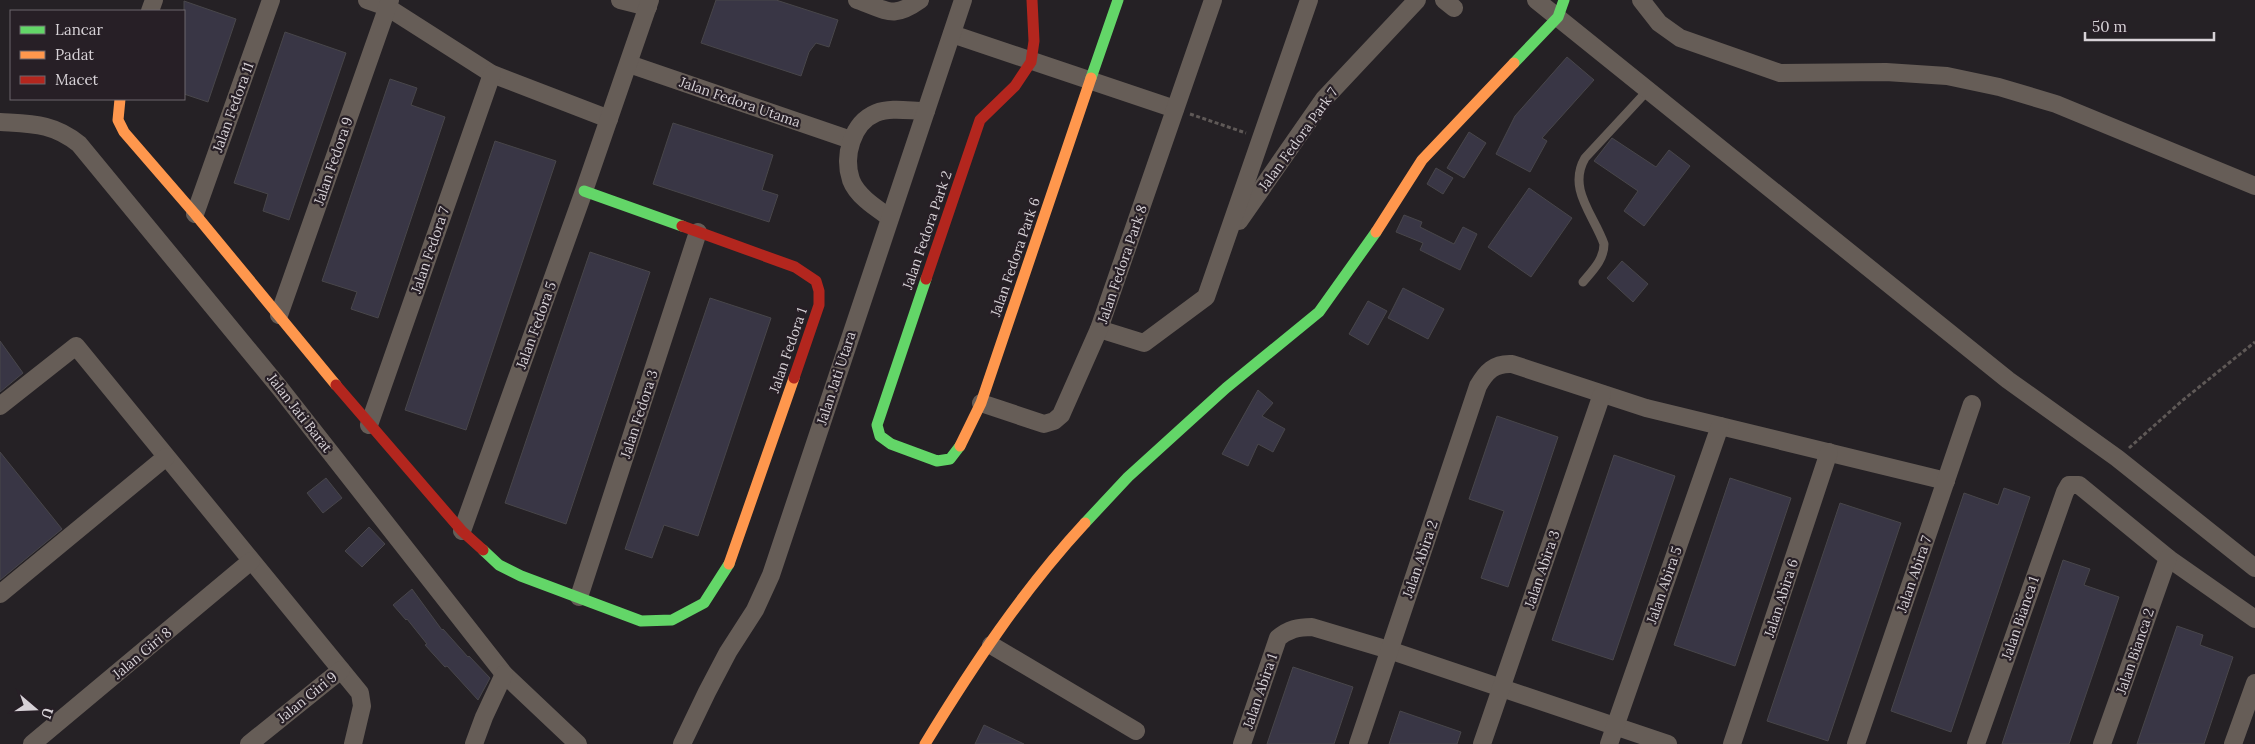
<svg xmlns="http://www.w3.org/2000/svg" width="2255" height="744" font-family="Lora,serif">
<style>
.building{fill:#393645;stroke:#48464a}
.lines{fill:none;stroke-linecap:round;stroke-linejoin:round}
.path{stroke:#5f5957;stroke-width:3;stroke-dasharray:4 2.5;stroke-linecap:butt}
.lane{stroke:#665d57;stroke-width:9}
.street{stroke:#665d57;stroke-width:18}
.fast{stroke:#63d668;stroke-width:11}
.slow{stroke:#ff974d;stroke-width:11}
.jam{stroke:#b3261e;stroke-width:11}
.labels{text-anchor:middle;stroke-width:4.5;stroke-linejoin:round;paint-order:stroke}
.street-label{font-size:14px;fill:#d7d2d7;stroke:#271f26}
</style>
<rect width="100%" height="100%" fill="#252125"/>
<g class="building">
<polygon points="716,0 776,0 838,20 829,47 816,43 809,52 801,76 701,43"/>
<polygon points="184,1 236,19 208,102 184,94"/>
<polygon points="285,32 346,53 289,220 263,211 268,194 234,183"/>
<polygon points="1567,57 1594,80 1542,138 1547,141 1530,172 1496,154 1515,116"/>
<polygon points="390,79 417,88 411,105 445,117 378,318 351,309 357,292 322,281"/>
<polygon points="673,123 773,155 762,190 778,195 769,222 653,184"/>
<polygon points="1469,132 1486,143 1464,178 1447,168"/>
<polygon points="1612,138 1656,167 1669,150 1690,166 1644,226 1624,211 1638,191 1594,161"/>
<polygon points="495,141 556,161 466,430 405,410"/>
<polygon points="1436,168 1453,178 1443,194 1427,184"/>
<polygon points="1529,188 1572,218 1531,277 1488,247"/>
<polygon points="1404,215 1422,222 1420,227 1454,244 1463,227 1477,234 1460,270 1420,250 1423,243 1396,232"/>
<polygon points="590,252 650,272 566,524 505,503"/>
<polygon points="1622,261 1648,284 1633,302 1607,278"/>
<polygon points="1403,288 1444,309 1428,339 1388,318"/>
<polygon points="710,298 771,318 698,536 664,525 652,558 625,549"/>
<polygon points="1368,301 1387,311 1368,345 1349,334"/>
<polygon points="0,341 23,373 0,392"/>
<polygon points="1258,390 1273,403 1262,416 1285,429 1273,452 1258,444 1248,466 1222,454"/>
<polygon points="1497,416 1558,437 1508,587 1481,578 1504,511 1469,499"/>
<polygon points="0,452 62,529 0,580"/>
<polygon points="1614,455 1675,476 1613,660 1552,640"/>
<polygon points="326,478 342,498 323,513 307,493"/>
<polygon points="1730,478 1791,498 1735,666 1674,645"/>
<polygon points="2004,488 2030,497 1951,732 1891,711 1964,493 1998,505"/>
<polygon points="1840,503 1901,523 1828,741 1767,721"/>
<polygon points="369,527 385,544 362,567 345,551"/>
<polygon points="2063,560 2090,569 2084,585 2119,597 2097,662 2069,744 2002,744"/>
<polygon points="412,589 442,630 443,629 468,657 469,656 490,678 478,700 447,666 445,667 425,645 427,644 407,619 406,620 393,605"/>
<polygon points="2177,626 2203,635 2200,645 2233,657 2204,744 2137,744"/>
<polygon points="1293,667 1353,687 1334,744 1267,744"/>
<polygon points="1400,711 1461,732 1457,744 1389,744"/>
<polygon points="984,725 1024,744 975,744"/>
</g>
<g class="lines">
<g class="path">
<polyline points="1190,114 1246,133"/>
<polyline points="2129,448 2183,400 2255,342"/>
</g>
<path class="lane" d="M1583,282C1592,271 1604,260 1604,244C1594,215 1567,189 1585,158L1649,89"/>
<g class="street">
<polyline points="367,0 387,7 492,74 609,119"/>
<polyline points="620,0 648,7"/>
<path d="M857,0C887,10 892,20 920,0"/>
<polyline points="1444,0 1454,8"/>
<polyline points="1536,0 2008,380 2117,458 2255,568"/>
<polyline points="1641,0 1659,23 1680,38 1780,73 1886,72 1947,76 1999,87 2056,104 2255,186"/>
<polyline points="150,11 154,0"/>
<polyline points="952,34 1175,109"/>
<polyline points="629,64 851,140"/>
<path d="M0,122C32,124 53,123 79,144L279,387L504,674L578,744"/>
<polyline points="195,214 271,0"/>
<path d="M889,217C876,208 857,196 851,180C843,156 852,123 876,113C891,107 910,111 926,111"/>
<polyline points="1239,221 1324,99 1417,0"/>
<polyline points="279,315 390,0"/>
<polyline points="1099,329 1144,343 1206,297 1309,0"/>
<polyline points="981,403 1044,424 1054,421 1061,415 1099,329 1213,0"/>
<polyline points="0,406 76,346 360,693 362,706 353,744"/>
<polyline points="369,425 492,74"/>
<polyline points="462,531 584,191 650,0"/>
<polyline points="0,594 166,457"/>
<polyline points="579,597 698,232"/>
<polyline points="991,645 1136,731"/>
<polyline points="32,744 251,561"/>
<polyline points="249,744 341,670"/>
<polyline points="474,744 484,717 504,674"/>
<polyline points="682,744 707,692 728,652 755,610 771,575 963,0"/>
<path d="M1242,744L1278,638C1289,629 1298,627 1312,627L1389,650L1668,744"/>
<path d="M1358,744L1478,386C1486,372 1494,363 1512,364L1646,408L1946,481"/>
<polyline points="1482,744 1602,394"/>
<polyline points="1609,744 1720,426"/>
<polyline points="1732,744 1829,452"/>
<polyline points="1856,744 1972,404"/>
<polyline points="1976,744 2065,492 2069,485 2079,485 2168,558 2255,619"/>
<polyline points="2102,744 2168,558"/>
<polyline points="2233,744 2255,683"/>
</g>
<g class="fast">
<polyline points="1514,63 1558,17 1564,0"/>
<polyline points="1091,78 1118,0"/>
<polyline points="584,191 682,226"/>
<polyline points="926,279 877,425 880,436 891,444 937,461 950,459 960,446"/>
<polyline points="1085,523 1128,477 1226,388 1319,312 1376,232"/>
<polyline points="483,550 499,565 521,576 641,621 672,620 704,603 729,564"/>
</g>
<g class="slow">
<polyline points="120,99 118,120 124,132 195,214 336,385"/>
<polyline points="1376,232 1422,160 1514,63"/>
<polyline points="960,446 981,403 1091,78"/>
<polyline points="729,564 794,378"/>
<path d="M925,744C972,667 1023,590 1085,523"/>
</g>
<g class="jam">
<polyline points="682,226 795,267 816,281 819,291 819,305 794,378"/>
<polyline points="926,279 980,120 1015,86 1031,62 1034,41 1032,0"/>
<polyline points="336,385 462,531 483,550"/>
</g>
</g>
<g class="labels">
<g class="street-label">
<text transform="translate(740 102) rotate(19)" y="5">Jalan Fedora Utama</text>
<text transform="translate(233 107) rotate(-70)" y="5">Jalan Fedora 11</text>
<text transform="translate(1298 139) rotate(-54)" y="5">Jalan Fedora Park 7</text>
<text transform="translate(333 161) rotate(-71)" y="5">Jalan Fedora 9</text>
<text transform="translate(927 230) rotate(-71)" y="5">Jalan Fedora Park 2</text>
<text transform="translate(430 250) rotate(-71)" y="5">Jalan Fedora 7</text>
<text transform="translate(1015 257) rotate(-71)" y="5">Jalan Fedora Park 6</text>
<text transform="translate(1122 264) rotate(-71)" y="5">Jalan Fedora Park 8</text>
<text transform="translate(536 325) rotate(-70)" y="5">Jalan Fedora 5</text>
<text transform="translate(788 350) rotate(-71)" y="5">Jalan Fedora 1</text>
<text transform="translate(836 378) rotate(-72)" y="5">Jalan Jati Utara</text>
<text transform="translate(300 413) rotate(52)" y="5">Jalan Jati Barat</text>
<text transform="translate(639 414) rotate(-72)" y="5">Jalan Fedora 3</text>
<text transform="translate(1420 559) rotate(-71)" y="5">Jalan Abira 2</text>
<text transform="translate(1542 569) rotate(-71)" y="5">Jalan Abira 3</text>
<text transform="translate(1914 574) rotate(-71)" y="5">Jalan Abira 7</text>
<text transform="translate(1664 585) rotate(-71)" y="5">Jalan Abira 5</text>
<text transform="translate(1781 598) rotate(-72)" y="5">Jalan Abira 6</text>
<text transform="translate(2020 618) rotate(-71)" y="5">Jalan Bianca 1</text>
<text transform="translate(2135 651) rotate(-71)" y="5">Jalan Bianca 2</text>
<text transform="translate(142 653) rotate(-40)" y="5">Jalan Giri 8</text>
<text transform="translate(1260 691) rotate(-71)" y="5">Jalan Abira 1</text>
<text transform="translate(307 697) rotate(-39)" y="5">Jalan Giri 9</text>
</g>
</g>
<rect x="10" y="10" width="175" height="90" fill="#271f26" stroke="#6d676d"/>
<rect x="20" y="26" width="25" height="8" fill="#63d668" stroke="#6d676d"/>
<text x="55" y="35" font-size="15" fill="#d7d2d7">Lancar</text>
<rect x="20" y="51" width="25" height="8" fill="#ff974d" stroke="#6d676d"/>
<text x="55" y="60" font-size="15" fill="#d7d2d7">Padat</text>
<rect x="20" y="76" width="25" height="8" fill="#b3261e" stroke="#6d676d"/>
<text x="55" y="85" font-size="15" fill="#d7d2d7">Macet</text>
<g transform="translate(35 709) rotate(109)" stroke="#271f26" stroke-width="4" paint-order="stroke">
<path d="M0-4L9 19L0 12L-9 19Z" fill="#d7d2d7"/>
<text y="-8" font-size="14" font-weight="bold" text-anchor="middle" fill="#d7d2d7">U</text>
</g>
<path d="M2085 32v8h129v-8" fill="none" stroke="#d7d2d7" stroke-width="2.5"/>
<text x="2092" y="32" font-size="15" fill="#d7d2d7" stroke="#271f26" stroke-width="4" paint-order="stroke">50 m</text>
</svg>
